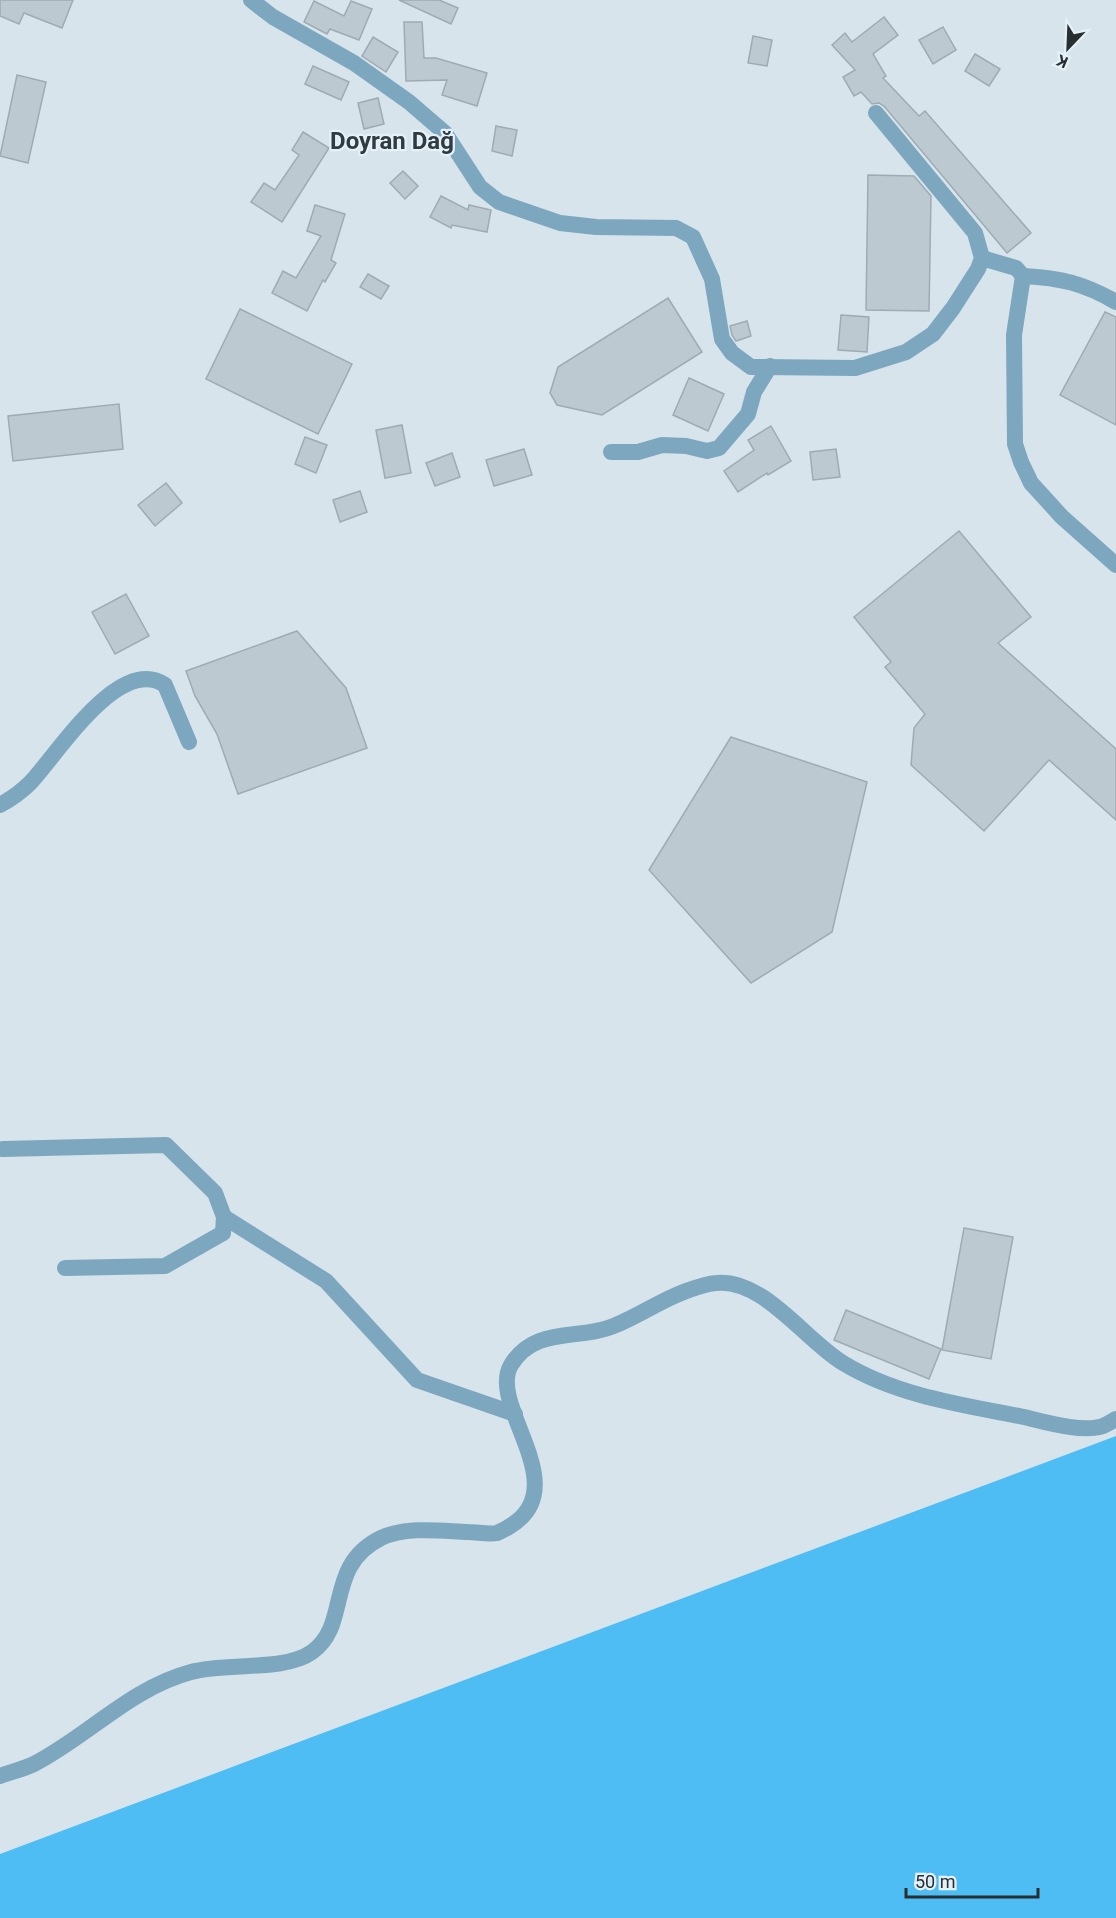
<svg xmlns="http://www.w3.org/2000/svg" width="1116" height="1918" font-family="Roboto,sans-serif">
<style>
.forest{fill:#4dbdf4}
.building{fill:#bcc9d0;stroke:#9fabb3;stroke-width:1.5}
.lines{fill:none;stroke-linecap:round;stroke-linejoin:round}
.minor{stroke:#7da7bf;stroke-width:16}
.labels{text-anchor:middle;stroke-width:4.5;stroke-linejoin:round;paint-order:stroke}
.district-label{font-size:24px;font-weight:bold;fill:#303b41;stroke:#e4f1f9}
</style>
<rect width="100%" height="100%" fill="#d7e4eb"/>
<polygon class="forest" points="1116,1436 1116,1918 0,1918 0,1854"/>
<g class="building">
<polygon points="0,0 73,0 62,28 24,13 19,24 0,16"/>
<polygon points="399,0 439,0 458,8 451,24"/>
<polygon points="314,1 344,16 351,1 372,9 359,40 330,29 327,34 304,22"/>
<polygon points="884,17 898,35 873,54 886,76 883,78 919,116 925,111 1031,233 1007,253 884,106 879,103 872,104 861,92 854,96 843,77 855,70 832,45 845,33 852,42"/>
<polygon points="404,22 422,22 424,58 436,58 487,73 477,106 442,95 447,80 406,81"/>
<polygon points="943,27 956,50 933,64 919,40"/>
<polygon points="753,36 772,40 767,66 748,63"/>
<polygon points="373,37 398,52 386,72 362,56"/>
<polygon points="975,54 1000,69 989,86 965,71"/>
<polygon points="313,66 349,82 341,100 305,84"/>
<polygon points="17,75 46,82 28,163 0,156"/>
<polygon points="378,98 384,124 364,129 358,103"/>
<polygon points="496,126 517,130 512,156 492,151"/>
<polygon points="303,132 329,148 282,222 251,202 264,183 275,190 299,155 292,150"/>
<polygon points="403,171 418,186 405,199 390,183"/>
<polygon points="868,175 914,176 931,196 929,311 866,310"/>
<polygon points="441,196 468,210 469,205 491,210 487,232 452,225 451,228 430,217"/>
<polygon points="315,205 345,214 331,260 336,263 325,282 323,280 307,311 272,293 283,271 296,278 321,236 307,231"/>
<polygon points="368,274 389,286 381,299 360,287"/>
<polygon points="668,298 702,352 602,415 557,405 550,393 558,367"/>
<polygon points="240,309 352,364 318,434 206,379"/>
<polygon points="1105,312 1116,317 1116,425 1060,395"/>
<polygon points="841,315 869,317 867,352 838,350"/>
<polygon points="747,321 751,336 736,341 732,335 730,326"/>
<polygon points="689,378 724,394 708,431 673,415"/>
<polygon points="119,404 123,449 13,461 8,416"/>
<polygon points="402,425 411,473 385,478 376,430"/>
<polygon points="771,426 791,461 768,475 767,473 738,492 724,471 754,450 748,440"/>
<polygon points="305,437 327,445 316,473 295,464"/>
<polygon points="524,449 532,475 494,486 486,460"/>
<polygon points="836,449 840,477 813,480 810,452"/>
<polygon points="452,453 460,477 435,486 426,463"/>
<polygon points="166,483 182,503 155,526 138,505"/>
<polygon points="360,491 367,512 340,522 333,500"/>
<polygon points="959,531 1031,617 998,643 1116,749 1116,820 1049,760 984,831 911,765 914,728 925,714 885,667 891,662 854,617"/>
<polygon points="126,594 149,636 115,654 92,612"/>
<polygon points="297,631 346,688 367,748 238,794 217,734 195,696 186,671"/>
<polygon points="731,737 867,782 832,932 751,983 649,870"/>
<polygon points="964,1228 1013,1237 991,1359 942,1350"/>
<polygon points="846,1310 941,1349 929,1379 834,1340"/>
</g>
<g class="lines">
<g class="minor">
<polyline points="251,0 273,17 354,63 409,102 445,133 480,187 499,202 560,223 596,227 676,228 693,237 712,279 722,339 732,353 751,367 855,368 906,352 933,334 953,308 978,269 982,258 975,233 876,113"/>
<path d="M982,258L1016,268L1023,276C1061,278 1083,283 1116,302"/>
<polyline points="1023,276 1014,335 1015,444 1021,462 1031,483 1062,517 1116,565"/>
<polyline points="611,452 638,452 662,445 686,446 707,451 719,448 748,414 754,392 770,366"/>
<path d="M0,805C11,799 21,792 30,783C57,755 119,654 165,685L189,742"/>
<polyline points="3,1149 166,1145 215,1193 224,1217 223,1233 165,1266 65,1268"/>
<polyline points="224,1217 326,1281 417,1380 515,1414"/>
<path d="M0,1776C11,1772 24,1769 34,1764C88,1736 131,1688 191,1672C226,1662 284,1672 312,1652C351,1625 324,1566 381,1538C407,1526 441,1531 468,1532C477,1532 489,1535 497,1533C502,1531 512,1525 516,1522C570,1481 488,1404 511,1365C535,1325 581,1341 616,1325C643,1314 667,1296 695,1288C702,1286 710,1283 717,1283C764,1279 805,1340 843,1363C897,1396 963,1405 1024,1417C1045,1422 1083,1433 1103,1426C1108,1424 1112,1421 1116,1419"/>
</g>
</g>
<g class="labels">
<g class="district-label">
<text x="392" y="149">Doyran Dağ</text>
</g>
</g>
<g transform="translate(1068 48) rotate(203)" stroke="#e4f1f9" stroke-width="4.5" paint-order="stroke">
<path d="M0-4.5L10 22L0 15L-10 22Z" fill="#292e31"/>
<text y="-9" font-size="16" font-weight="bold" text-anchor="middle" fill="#292e31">K</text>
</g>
<path d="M906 1888v9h132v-9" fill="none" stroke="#292e31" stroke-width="3"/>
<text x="915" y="1888" font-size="18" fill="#292e31" stroke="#e4f1f9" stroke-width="4.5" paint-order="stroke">50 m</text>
</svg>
